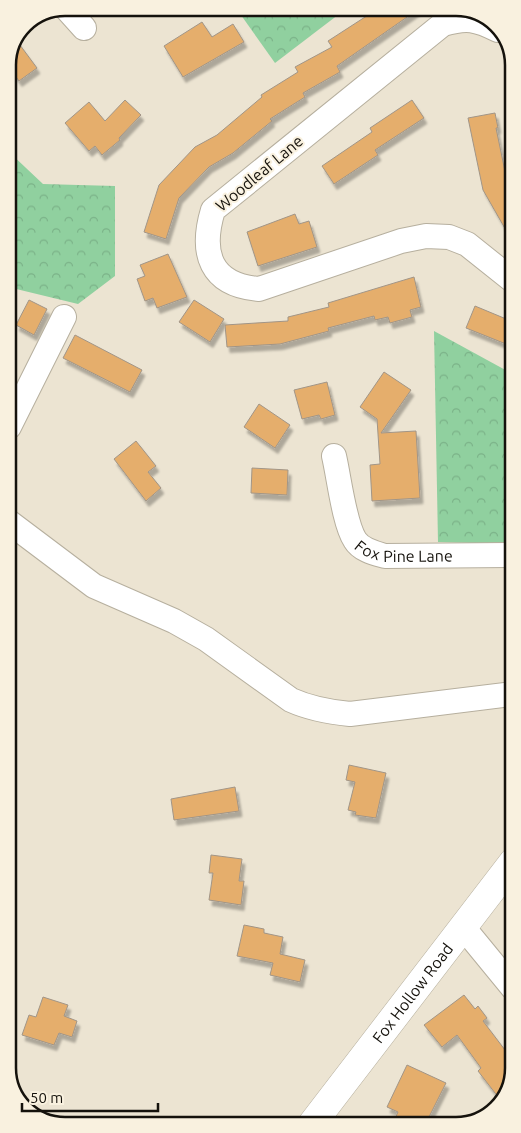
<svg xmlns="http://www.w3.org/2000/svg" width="521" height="1133" font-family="Ubuntu,sans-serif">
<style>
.forest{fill:url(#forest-crowns)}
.building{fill:#e5ae6c;stroke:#a19587;filter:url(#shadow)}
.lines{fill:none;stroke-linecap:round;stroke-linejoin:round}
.minor-casing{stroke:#b6af9e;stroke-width:26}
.major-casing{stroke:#b6af9e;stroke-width:29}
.minor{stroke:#fff;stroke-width:24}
.major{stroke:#fff;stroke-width:28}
.labels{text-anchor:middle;stroke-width:4;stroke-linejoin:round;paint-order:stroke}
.street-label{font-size:16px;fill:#15120c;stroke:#f9f1df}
.rim{fill:none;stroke:#15120c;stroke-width:2.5}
</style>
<defs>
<pattern id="forest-crowns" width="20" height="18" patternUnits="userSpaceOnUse" patternTransform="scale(1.25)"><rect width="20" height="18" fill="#90d09f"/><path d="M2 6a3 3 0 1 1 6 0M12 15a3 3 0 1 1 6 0" fill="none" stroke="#7bb288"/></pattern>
<filter id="shadow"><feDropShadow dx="3" dy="5.5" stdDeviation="1" flood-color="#0004"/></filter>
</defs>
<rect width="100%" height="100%" fill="#ece4d2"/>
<g class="forest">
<polygon points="236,8 347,8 275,63"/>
<polygon points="8,151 43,184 115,186 115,276 78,304 8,287"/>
<polygon points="434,331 511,373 512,544 438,542"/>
</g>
<g class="building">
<polygon points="379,8 420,8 337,66 340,72 303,93 305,97 270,119 272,121 233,153 209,167 179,198 166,239 144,232 159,185 195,147 217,135 262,97 261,95 298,72 295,67 332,47 328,41"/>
<polygon points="202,22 212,37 233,24 244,42 183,77 164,46"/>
<polygon points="17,41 37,68 19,81 8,66"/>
<polygon points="125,100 141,115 119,138 120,140 102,155 95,146 89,151 65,123 89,102 105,121"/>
<polygon points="412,100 424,118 375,150 378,155 334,184 322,166 372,132 370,128"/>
<polygon points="495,113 498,128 496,128 508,186 511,191 511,239 483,190 468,118"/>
<polygon points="295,214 299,224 309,221 317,247 258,266 247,232"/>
<polygon points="168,254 187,297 157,308 153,298 145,301 137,279 145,276 140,265"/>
<polygon points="414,277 421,307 410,310 412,317 390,323 388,317 375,320 374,316 328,328 329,331 280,344 227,347 225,325 288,321 288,317 329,307 328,303"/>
<polygon points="29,300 47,309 34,335 16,325"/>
<polygon points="194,300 224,319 210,342 179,322"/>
<polygon points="475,306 511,321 511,346 466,328"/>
<polygon points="75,335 142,370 130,392 63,358"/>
<polygon points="384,372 411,390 381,433 416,431 420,498 372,501 370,465 380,464 377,419 360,407"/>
<polygon points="327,382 335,415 321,419 319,415 302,419 294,390"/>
<polygon points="259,404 290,425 275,448 244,427"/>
<polygon points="136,441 156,466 148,472 161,488 146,501 114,459"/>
<polygon points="252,468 288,470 287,495 251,493"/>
<polygon points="349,765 386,773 376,818 355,815 356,812 348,810 355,782 346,780"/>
<polygon points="235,787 239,811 174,820 171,799"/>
<polygon points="211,855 242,859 239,881 244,881 241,905 209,900 213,873 209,873"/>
<polygon points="244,925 264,929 264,933 283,937 280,954 305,960 300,982 270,975 273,963 237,956"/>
<polygon points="464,995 475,1009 478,1006 487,1018 483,1021 505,1050 507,1048 513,1055 513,1071 502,1102 478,1071 481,1068 457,1035 442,1047 424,1025"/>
<polygon points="43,997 68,1005 64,1016 77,1021 72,1037 59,1033 54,1045 22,1035 29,1015 36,1017"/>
<polygon points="407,1065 446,1083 426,1123 393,1123 398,1112 387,1107"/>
</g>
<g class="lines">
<g class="minor-casing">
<g id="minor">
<polyline points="66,8 84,28"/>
<path d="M498,30C476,19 467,17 443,24L213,210C200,253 210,285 259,289L401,241L426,236L449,237L467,244L511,279"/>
<polyline points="9,427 64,317"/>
<path id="s1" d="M334,456C339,477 344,523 355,540C361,550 374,553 385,556L512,555"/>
<path d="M9,522L94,586L174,621L206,639L291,700C311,709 329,712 350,714L512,694"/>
<polyline points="463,927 513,988"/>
</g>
</g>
<g class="major-casing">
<g id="major">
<path id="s2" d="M312,1124L513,862"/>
</g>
</g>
<use href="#minor" class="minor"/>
<use href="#major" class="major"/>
</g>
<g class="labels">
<g class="street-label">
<text transform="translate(259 173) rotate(-40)" y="6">Woodleaf Lane</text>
<text dy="6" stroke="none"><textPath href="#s1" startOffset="140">Fox Pine Lane</textPath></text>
<text dy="6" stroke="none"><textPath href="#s2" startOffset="165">Fox Hollow Road</textPath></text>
</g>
</g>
<path d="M0 0H521V1133H0ZM65 16H456A49 49 0 0 1 505 65V1068A49 49 0 0 1 456 1117H65A49 49 0 0 1 16 1068V65A49 49 0 0 1 65 16Z" fill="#f9f1df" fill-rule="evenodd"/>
<path class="rim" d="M65 16H456A49 49 0 0 1 505 65V1068A49 49 0 0 1 456 1117H65A49 49 0 0 1 16 1068V65A49 49 0 0 1 65 16Z"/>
<path d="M22 1103v8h136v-8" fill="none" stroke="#15120c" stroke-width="2.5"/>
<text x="30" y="1103" font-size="15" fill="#15120c" stroke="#f9f1df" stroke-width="4" paint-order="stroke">50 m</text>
</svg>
